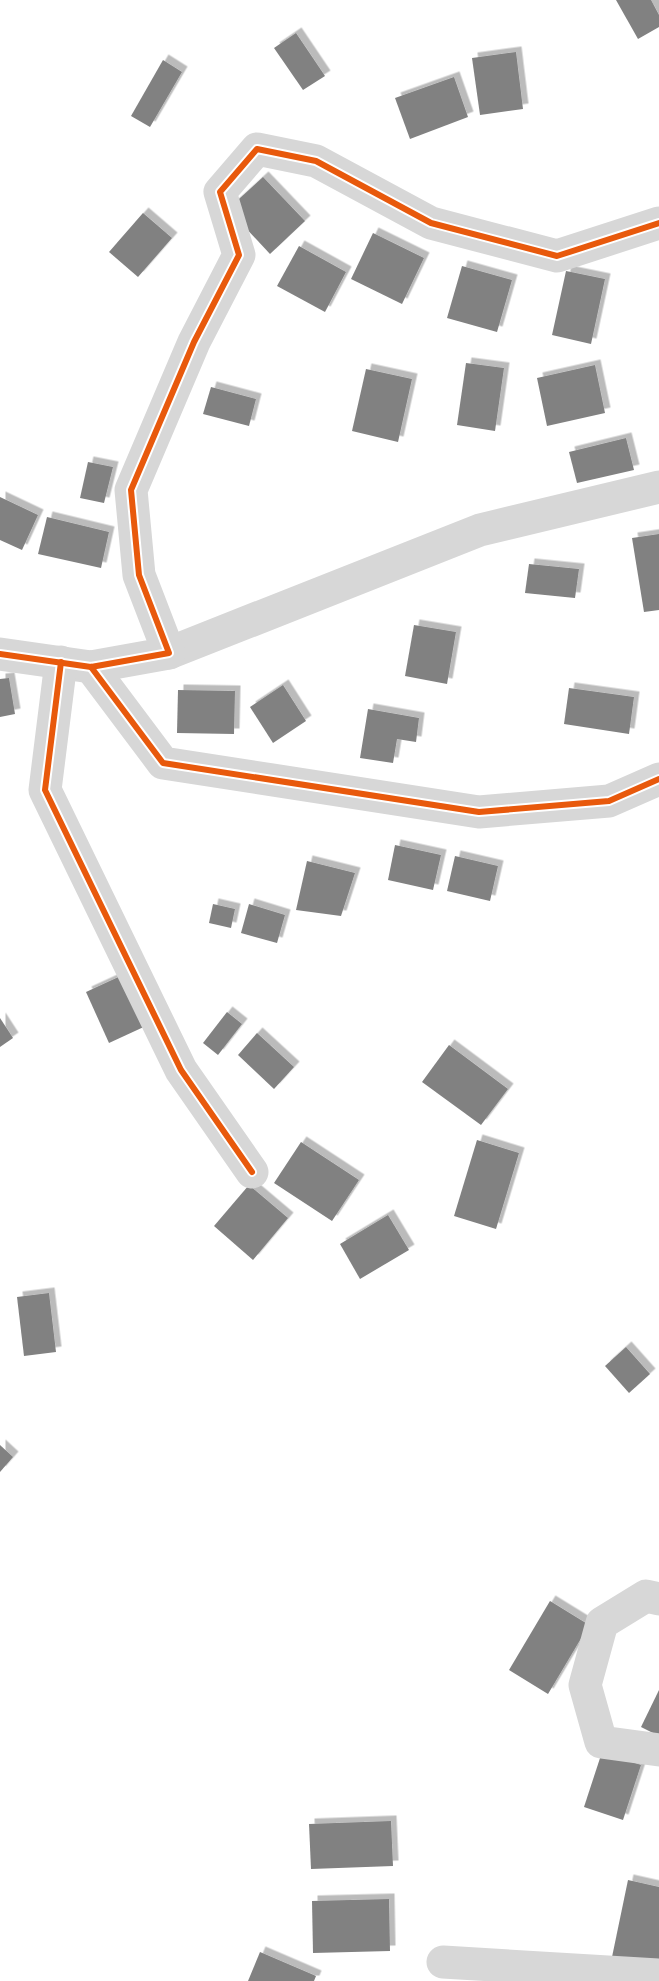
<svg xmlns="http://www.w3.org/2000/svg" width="659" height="1981" font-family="Signika,sans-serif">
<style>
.building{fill:#818181;filter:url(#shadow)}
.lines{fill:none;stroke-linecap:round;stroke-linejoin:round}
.minor{stroke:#d7d7d7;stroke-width:33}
.cycleway-casing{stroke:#fff;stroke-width:10}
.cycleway{stroke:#e8590c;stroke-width:6}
</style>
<defs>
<filter id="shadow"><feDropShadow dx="5.5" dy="-5.5" stdDeviation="0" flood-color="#0004"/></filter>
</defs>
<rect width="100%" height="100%" fill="#fff"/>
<g class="building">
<polygon points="616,0 651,0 659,15 659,27 638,39"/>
<polygon points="296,33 325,76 303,90 274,48"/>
<polygon points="516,52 523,109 480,115 472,58"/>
<polygon points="163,60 182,72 150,127 131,116"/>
<polygon points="454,77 468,117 410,139 395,98"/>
<polygon points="263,177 305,221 270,254 228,209"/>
<polygon points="143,213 172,238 138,277 109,252"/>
<polygon points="373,233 424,258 402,304 351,279"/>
<polygon points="299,246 346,272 325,312 277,286"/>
<polygon points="462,266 512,280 497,332 447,318"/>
<polygon points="566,271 605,279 591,344 552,335"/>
<polygon points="466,363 504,368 495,431 457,425"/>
<polygon points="595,365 605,413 547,426 537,378"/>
<polygon points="366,369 412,379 398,442 352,431"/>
<polygon points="211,387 256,399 249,426 203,414"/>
<polygon points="626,438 634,470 577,483 569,452"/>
<polygon points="88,462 113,467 104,503 80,498"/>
<polygon points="0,497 38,515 22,550 0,540"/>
<polygon points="47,517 109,532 101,568 38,554"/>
<polygon points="659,534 659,610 644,612 632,538"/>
<polygon points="529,564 579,569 575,598 525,593"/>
<polygon points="414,625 456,632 447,684 405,676"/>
<polygon points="9,678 15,714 0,717 0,679"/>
<polygon points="283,685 306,721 273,743 250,707"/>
<polygon points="569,688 634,697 629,734 564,724"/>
<polygon points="178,690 235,691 234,734 177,733"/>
<polygon points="368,709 419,718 416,742 397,739 393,763 360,758"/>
<polygon points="395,845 441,855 433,890 388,880"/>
<polygon points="455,856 498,866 490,901 447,891"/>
<polygon points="307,861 355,873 341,916 296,910"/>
<polygon points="213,904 235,909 231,928 209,923"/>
<polygon points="249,904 285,915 277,943 241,933"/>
<polygon points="125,974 148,1025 109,1043 86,992"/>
<polygon points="227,1012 242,1024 218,1055 203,1043"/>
<polygon points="0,1018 13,1038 0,1047"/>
<polygon points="257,1033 294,1067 274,1089 238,1055"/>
<polygon points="449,1045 508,1089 481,1125 422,1082"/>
<polygon points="477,1140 519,1153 496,1229 454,1216"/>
<polygon points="301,1142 359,1180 332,1221 274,1183"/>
<polygon points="249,1185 288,1218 253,1260 214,1226"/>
<polygon points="388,1215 409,1250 360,1279 340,1244"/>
<polygon points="49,1293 56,1352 24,1356 17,1297"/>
<polygon points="626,1347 650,1374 629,1393 605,1366"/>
<polygon points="0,1445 13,1457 0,1472"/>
<polygon points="550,1601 589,1625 548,1694 509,1670"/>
<polygon points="659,1690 659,1736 641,1727"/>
<polygon points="602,1752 641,1765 623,1820 584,1807"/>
<polygon points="391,1821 393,1866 311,1869 309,1824"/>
<polygon points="628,1880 659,1887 659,1966 612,1957"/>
<polygon points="389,1899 390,1951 313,1953 312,1901"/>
<polygon points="260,1952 316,1976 314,1981 248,1981"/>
</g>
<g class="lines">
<g class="minor">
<polyline points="169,653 480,530 659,487"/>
<polyline points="0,654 91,667 169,653 139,575 131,490 194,342 239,255 220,192 257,149 316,161 431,223 557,256 659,223"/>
<polyline points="61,662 45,790 181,1070 252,1172"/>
<polyline points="91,667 163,763 479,812 609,801 659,779"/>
<polyline points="659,1599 646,1596 602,1623 585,1685 601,1742 659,1750"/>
<polyline points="443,1962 659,1975"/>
</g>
<g class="cycleway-casing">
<g id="cycleway">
<polyline points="0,654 91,667 169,653 139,575 131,490 194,342 239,255 220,192 257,149 316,161 431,223 557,256 659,223"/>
<polyline points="61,662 45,790 181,1070 252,1172"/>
<polyline points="91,667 163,763 479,812 609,801 659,779"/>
</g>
</g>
<use href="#cycleway" class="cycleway"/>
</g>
</svg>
